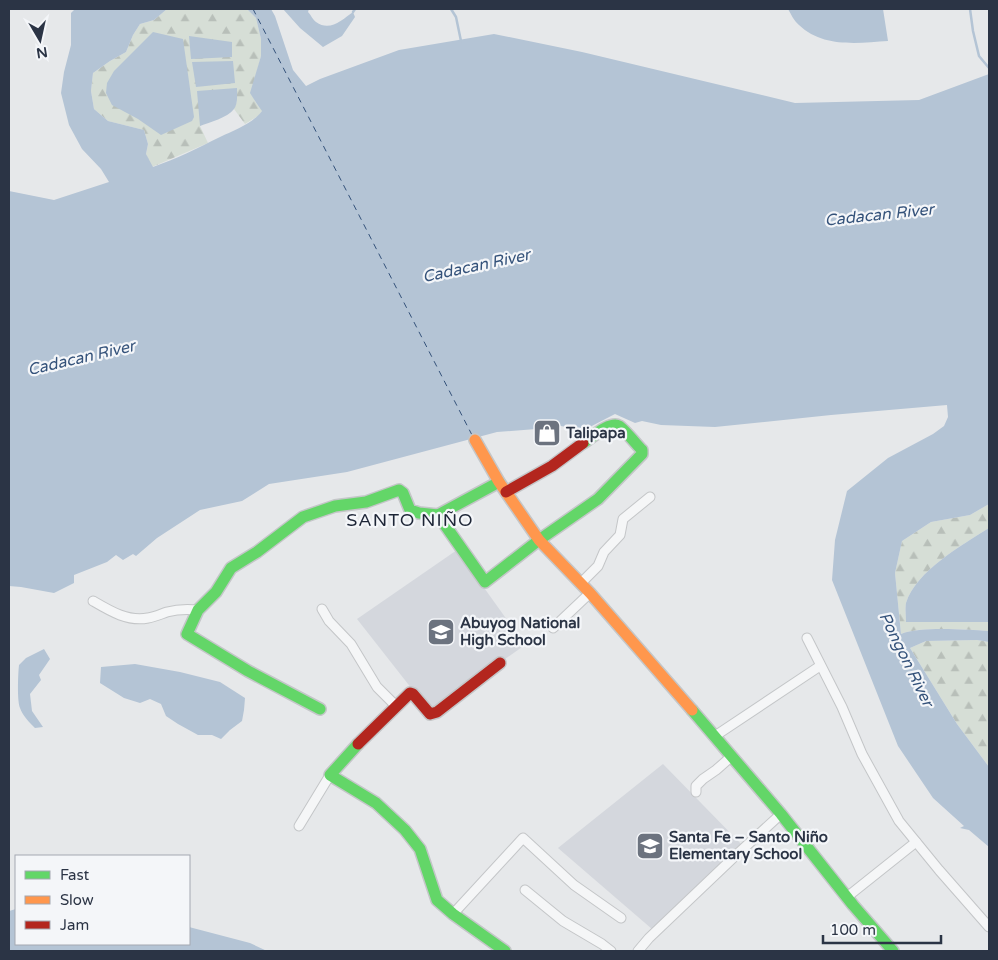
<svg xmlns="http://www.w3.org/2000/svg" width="998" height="960" font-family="'Varela Round',sans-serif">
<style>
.built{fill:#d4d7dd}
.forest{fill:url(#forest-firs)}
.water{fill:#b4c4d5}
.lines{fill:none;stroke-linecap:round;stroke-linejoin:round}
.stream{stroke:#b4c4d5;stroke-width:2.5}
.ferry{stroke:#34527a;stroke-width:1;stroke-dasharray:6 5;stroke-linecap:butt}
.street-casing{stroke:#c4c6c8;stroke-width:11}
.fast-casing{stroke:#c4c6c8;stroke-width:14}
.slow-casing{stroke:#c4c6c8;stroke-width:14}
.jam-casing{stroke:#c4c6c8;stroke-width:14}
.street{stroke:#f5f6f7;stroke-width:9}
.fast{stroke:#63d668;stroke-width:11}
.slow{stroke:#ff974d;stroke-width:11}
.jam{stroke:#b3261e;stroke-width:11}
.labels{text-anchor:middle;stroke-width:4.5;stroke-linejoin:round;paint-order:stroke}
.poi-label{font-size:15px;font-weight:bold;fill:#2b3445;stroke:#f4f6f9;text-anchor:start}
.water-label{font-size:16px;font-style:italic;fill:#34527a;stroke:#f4f6f9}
.quarter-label{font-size:18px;letter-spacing:1px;fill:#1d2536;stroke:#f4f6f9}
</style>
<defs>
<pattern id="forest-firs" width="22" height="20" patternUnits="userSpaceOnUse" patternTransform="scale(1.25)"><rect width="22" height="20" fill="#d6ded6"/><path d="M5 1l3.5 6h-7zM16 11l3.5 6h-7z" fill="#b8bfb9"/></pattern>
</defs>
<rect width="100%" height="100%" fill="#e6e8ea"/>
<g class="built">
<polygon points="457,550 525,645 430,712 357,619"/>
<polygon points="663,764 742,845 652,929 558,848"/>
</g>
<g class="forest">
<polygon points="167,9 247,9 256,18 261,39 261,56 251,93 257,104 263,110 258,116 245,124 234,109 237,101 200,126 208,143 152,167 146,154 148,144 144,130 108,121 94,109 91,91 93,73 110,61 126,52 133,35 140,24 154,20"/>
<path d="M989,504V528C962,545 916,571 906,603C905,608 906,616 906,622H989V631C967,630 921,626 901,634L895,573L902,541L931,522L970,515Z"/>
<polygon points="977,640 989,642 989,767 957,724 910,648 926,641"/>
</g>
<g class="water">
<path d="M75,9H167L154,20L140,24L133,35L126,52L110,61L93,73L91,91L94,109L108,121L144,130L148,144L146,154L153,167C176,159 198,148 220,137C235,130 252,124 262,111L257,104L250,93L261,56V39L256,18L247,9H271L275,16L293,70L306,86L320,79L399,50L494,34L582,52L795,103L919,100L989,74V504L970,515L931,522L902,541L895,573L901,634C922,626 966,630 989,631V642L977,640L926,641L910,648L957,724L989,767V847L969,830L960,828L964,826L933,798L898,746L832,580L835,540L847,491L888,458L933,434L944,426L948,417L947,405L831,415L715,427L661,425L642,421L635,423L615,414L584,430L555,425L536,429L497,432L347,472L269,484L242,501L200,510L157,538L136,556L133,554L123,560L116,555L107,562L74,575V583L54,593L21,587L9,586V191L54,200L109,182L101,169L82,149L69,125L61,93L64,72L71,45V13Z"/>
<path d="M283,9H309L308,12C311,15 313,20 316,22C330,32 342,20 353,12L355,17L342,36L323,47L300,28Z"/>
<path d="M788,9H883L888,41C858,43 823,48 799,25C794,21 791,14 788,9Z"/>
<polygon points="153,32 183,39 194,117 192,121 161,135 138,119 112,105 106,93 107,83 114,71"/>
<polygon points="189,36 232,42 232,57 191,59"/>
<polygon points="233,61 235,83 196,87 192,62"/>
<path d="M237,88C237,95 238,104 234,109C227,118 210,122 200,126L197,91Z"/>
<path d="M989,528V622H906C906,616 905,608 906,603C916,571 962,545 989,528Z"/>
<path d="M44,649L50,659L39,675L41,680L30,694L32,711L43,727L35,728C29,722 23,716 20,708C17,700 18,674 19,665L26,658Z"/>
<polygon points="135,664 180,672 220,682 245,698 244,710 242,721 230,730 221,739 212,735 198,735 178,724 166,716 161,704 150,699 140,703 124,698 100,683 101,667"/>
<polygon points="16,909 16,944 189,944 189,927 250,943 267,951 9,951 9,911"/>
</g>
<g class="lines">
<g class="stream">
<polyline points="451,9 456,17 461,41"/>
<polyline points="970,9 973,31 979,56 989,68"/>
<polyline points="353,12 355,9"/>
</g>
<polyline class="ferry" points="253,9 472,435"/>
<g class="street-casing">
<g id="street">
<polyline points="581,583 598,566 604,552 620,535 623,519 650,497"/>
<path d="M93,601C110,611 128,622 148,618C155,617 161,614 167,612C178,609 188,609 198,610"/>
<polyline points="322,609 329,621 351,644 377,687 396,706"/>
<polyline points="553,628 590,593"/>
<polyline points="807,638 842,707 862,754 899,821 939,870 989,927"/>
<polyline points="715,736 820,666"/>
<polyline points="696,792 696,786 703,779 716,770 732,756"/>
<polyline points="299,826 330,775"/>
<polyline points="525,890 563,921 602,944 611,951"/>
<polyline points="847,897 916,842"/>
<polyline points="453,914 523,838 574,885 621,918"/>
<polyline points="638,951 649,938 733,858 781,814"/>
</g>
</g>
<g class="fast-casing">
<g id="fast">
<path d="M499,482L438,515L485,582L539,540L598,499L642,454V450C637,445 624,429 619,426C610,421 591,438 583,443"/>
<polyline points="320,709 248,671 187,634 198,610 216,592 231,568 257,552 303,517 335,506 366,502 399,490 403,493 410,510 419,513 438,515"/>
<polyline points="692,710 781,814 853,905 893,951"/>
<polyline points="358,744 330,775 376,803 405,830 420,849 437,900 453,914 505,951"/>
</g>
</g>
<g class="slow-casing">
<polyline id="slow" points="475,440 499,482 539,540 590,593 692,710"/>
</g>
<g class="jam-casing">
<g id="jam">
<polyline points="506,492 552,466 583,443"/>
<polyline points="358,744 410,693 413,694 430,714 437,712 500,663"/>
</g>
</g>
<use href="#street" class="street"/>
<use href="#fast" class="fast"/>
<use href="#slow" class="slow"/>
<use href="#jam" class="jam"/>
</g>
<defs>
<g id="shop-square" transform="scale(1.4375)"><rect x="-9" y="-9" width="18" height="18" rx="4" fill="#6c737f" stroke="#f4f6f9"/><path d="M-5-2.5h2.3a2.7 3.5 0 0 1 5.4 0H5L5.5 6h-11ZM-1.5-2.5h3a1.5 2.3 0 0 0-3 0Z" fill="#fff"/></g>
<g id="school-square" transform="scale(1.4375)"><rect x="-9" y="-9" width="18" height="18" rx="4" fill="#6c737f" stroke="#f4f6f9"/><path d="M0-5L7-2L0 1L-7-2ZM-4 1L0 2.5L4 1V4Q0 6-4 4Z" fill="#fff"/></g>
</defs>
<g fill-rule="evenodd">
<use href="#shop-square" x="547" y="433"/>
<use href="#school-square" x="441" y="632"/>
<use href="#school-square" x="650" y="846"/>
</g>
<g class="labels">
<g class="poi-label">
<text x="566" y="438">Talipapa</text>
<text x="460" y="628">Abuyog National<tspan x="460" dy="17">High School</tspan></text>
<text x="669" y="842">Santa Fe – Santo Niño<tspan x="669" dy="17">Elementary School</tspan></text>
</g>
<g class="water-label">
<text transform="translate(879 214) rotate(-6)" y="6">Cadacan River</text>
<text transform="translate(476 265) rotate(-12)" y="6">Cadacan River</text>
<text transform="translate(81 357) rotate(-13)" y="6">Cadacan River</text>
<text transform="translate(907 659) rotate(64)" y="6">Pongon River</text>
</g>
<g class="quarter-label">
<text x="410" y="526">SANTO NIÑO</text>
</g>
</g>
<rect width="998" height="960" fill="none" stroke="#2b3445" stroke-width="20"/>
<rect x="15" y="855" width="175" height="90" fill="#f4f6f9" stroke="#a4a8b1"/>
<rect x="25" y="871" width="25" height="8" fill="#63d668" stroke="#a4a8b1"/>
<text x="60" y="880" font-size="15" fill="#2b3445">Fast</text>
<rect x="25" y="896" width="25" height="8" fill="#ff974d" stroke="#a4a8b1"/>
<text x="60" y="905" font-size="15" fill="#2b3445">Slow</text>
<rect x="25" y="921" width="25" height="8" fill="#b3261e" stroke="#a4a8b1"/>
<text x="60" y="930" font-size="15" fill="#2b3445">Jam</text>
<g transform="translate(40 40) rotate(171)" stroke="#f4f6f9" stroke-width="4" paint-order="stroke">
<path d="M0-4L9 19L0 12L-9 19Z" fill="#2b3445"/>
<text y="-8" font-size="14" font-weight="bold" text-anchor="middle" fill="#2b3445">N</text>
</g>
<path d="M823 935v8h118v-8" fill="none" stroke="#2b3445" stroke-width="2.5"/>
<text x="830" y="935" font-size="15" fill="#2b3445" stroke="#f4f6f9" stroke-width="4" paint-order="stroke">100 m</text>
</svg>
